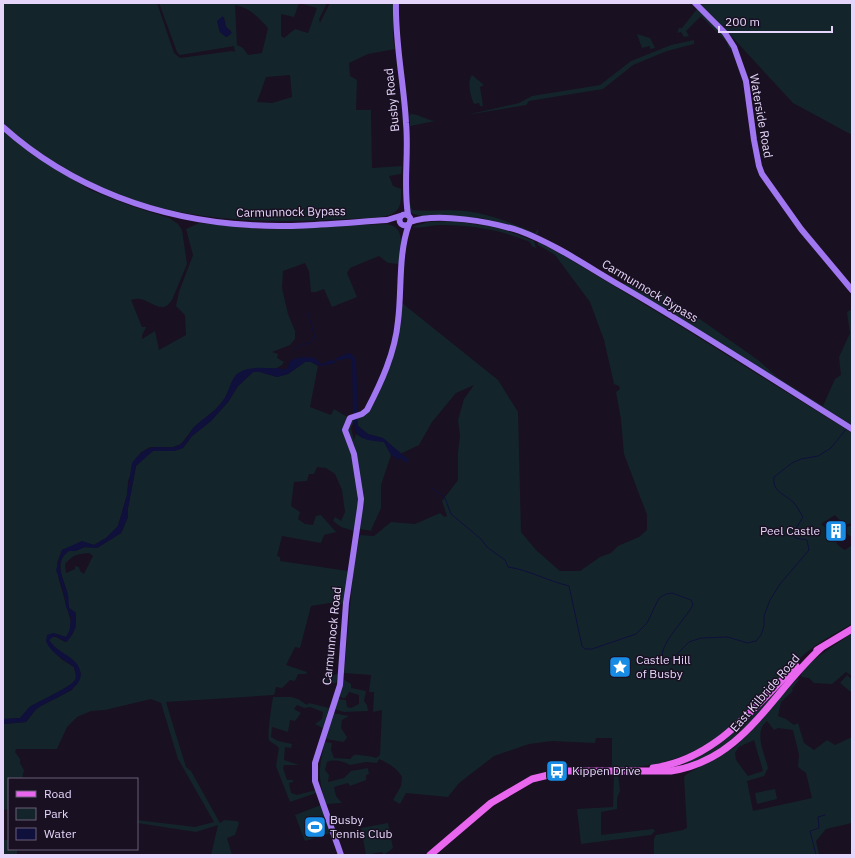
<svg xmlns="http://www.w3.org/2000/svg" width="855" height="858" font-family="'IBM Plex Sans',sans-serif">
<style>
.green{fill:#14242b;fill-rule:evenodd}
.water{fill:#0f103c}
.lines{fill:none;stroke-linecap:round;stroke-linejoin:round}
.stream{stroke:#0f103c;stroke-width:1}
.secondary{stroke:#a176f1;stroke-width:6}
.primary{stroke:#e967ef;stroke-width:7}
.labels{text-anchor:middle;stroke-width:3;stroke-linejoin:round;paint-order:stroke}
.street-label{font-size:12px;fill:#e5d5fb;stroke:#191021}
.poi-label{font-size:12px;fill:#e5d5fb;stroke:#191021;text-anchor:start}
</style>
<rect width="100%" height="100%" fill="#191021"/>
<g class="green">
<path d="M3,3H157L174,53L180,58L232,51L235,52L234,46L180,55L177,52L159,3H299L294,17L281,14V36L284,38L295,29L308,33L317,8L299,3H327L319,19L320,23L330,3H393V39L395,49L368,54L349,63L350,76L357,80L356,110H371L372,168L402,166L401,174L389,176L393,186L401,189C401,197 402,207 395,212C387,219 360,218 348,219C272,223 197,223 124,197C81,181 36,155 3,123ZM235,5C250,8 257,16 268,28L262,53L248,55L243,48L237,45ZM224,17L226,27L231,31L230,35L226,37L220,32L217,21ZM290,75L292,97L272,103L257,102L266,77Z"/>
<polygon points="699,3 852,3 852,135 793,103 722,26"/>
<polygon points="697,9 723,34 731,47 729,49 727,42 701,16 686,31 689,36 684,37 681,32 677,33 679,28 682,28"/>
<polygon points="637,34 650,38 655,48 650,49 650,46 642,48"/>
<polygon points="694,40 694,44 667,51 633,65 603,89 529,101 526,105 466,115 519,103 532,96 600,85 631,61 671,45"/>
<path d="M472,75L484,85L480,87L483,106H480L479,103L474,104C470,95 467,81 472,75Z"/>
<path d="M411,114C419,114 426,120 435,121L410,126L409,116Z"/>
<path d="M3,131L30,153L90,190L131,206L169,218L178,224L182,230L187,264L172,300C160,319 148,293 131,300L142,327H146L142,335V339L155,331L159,350L186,335L185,315L176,306L179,292L193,255L186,229L199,223L260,229L387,224C407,227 400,249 399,264L388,263L379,256L350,268L347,273L357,297L332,307L324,289L316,292H311L309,271L305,263L283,271L282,288L288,314L295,331V339L290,345L272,352L278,354L277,358L284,362L282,365L273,370L258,368L234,378L225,398L216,409L194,427L181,444L173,447H150L140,453L128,481L127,495L118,526L106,538L94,545L84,542L62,550L57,563L59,580L71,622L69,633L66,637L53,633L46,641L61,659L74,667C75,671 77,676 75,680C72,686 40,701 31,706C27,709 24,714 20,718L3,719Z"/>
<path d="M407,192L412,210C429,212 447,209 464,211C490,214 512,223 535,233L538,229V234H534L501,223L481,218L454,216H422L410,213Z"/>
<path d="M454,221L499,228L534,241L536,248L532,246L530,242C502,230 471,225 440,225C430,225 421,229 412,227L428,222Z"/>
<path d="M538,242L561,254L677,324L852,433V523L844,525L835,515L821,524C832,531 833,544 845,550L852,545V624C836,633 820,641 806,653C781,673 762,698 739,720C705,753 659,769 612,768V738H596L595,743L552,741L529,744L494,756L459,783L448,797L406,793L400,804L393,800L401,786L402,777C397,768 388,763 379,759L377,763L366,762L350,765C344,761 333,759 327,762L325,770L329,775L328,782L344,778L351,771L368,768L369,774L366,775V780L350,786L348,783L334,787L336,796L342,803L326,804C318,778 318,769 325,742L332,743L331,750L334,758L350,759L354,755C356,754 374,757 376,758L380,755L382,710L373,712L374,692H369L371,675L344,673L354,563L360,535L374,536L391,522L415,524L440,513L444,517L447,516L442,501L458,480V452L460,436L458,420L464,399L474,385L456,393L432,422L419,445L400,454L383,438L368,434L358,426L357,418C384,414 397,328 402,303L498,380L518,412L521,532L536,550L560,571H580L600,557L611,553L618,546L639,537L647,530V515L624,454L621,419L616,392L620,389L619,386L614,384L604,340L590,302L555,255L538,245Z"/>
<polygon points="621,283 660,291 758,360 777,377 823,406 835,379 841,375 839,357 850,333 847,312 852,309 852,425"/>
<path d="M305,362H311L318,366L310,407L331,415L334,409L354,421L351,428L354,440L356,434L361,437L384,442L391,455L381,485V508L371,530L374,531L359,529L354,531L341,527L333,521L335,517L341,521L345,512L342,490L335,474L326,468L317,467L314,474H309L307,481L294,482L291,506L300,512L298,519L305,524L313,525L316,516L321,515L336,532L324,535L321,543L282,536L277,556L280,557V561L348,571L344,604L330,603L311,606L300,648L295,647L286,665L307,672L306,674H298L295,681L290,680L282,688L276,687L274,695L166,702L186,767L191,771L220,823L224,820L237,821L239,823L235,835L227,838L232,855H211L218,825L196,832L137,823V820L195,827L214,822L178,759L161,703L151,699L105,710L91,711L77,717L67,727L57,749H16L15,752L20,759V763L24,770L22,779H9V809L3,810V724L26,722L37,708L72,690L81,674C73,656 58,655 49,640L51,637H56L65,642C78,632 74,626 76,613L69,608C68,604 68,600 68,595C65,580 52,563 69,551H75L85,547L97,548L121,533L128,517V508L136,466L149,453L153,451H174L183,448L192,436L211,421L228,402L238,386L253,372H260L277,377L288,374ZM89,553L93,556L84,574L80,571L79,567L75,566V569L66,573L65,564C73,555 77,554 89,553Z"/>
<polygon points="852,525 852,538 844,531 847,527"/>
<polygon points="852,633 852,676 846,672 832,684 814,683 809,678 802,677 801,674 809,663"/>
<polygon points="338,674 336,683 328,683 322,678"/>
<polygon points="847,675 852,679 852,693 840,683"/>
<polygon points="790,676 737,739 702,760 683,764 727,738"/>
<polygon points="343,679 351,684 351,688 366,691 364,701 367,705 368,711 344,712 335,709 338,699 346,700 347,707 351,708 359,704 359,695 349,692 345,698 342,698 339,695"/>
<path d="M797,679L799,680L792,689L793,691L781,702L778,716L786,719L794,725L798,723L804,743L814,750L827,740L835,745L852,737V823L826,829L816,841L819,855H654V839L656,835L683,830L687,828L684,777L687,774L735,747L759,722ZM767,721L774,730L778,728L793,730L799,755L798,767L806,773L812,798L753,811L747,781L764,776L768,768C765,754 753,732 767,721ZM754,740L763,771L748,776L736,760L735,753L739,747Z"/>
<path d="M273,697H291L298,699L307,705L309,703L329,708L323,728L315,724L322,719L323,712L310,707L304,708L297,705L294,709L301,713L295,721L290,720L288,732L272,727L271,737L278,741L292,744L291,748L285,747L284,760L299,765H284L283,768L287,780H293V782L289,783L291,793L297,795L316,790V793L290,802L276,766L279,748C276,744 271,743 269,740C267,735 272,703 273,697Z"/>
<polygon points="333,713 349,716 342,720 341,728 347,737 344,742 326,739"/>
<polygon points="614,774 618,774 620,791 617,798 617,809 601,812 601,835 653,829 655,831 651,835 581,844 577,809 613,807"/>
<polygon points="775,789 777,799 757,804 755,793"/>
<polygon points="321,805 331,833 305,841 295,815"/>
<polygon points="388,823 393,848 384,855 382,852 366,855 361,828"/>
<polygon points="3,840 9,840 9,849 17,849 17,855 3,855"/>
</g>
<g class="water">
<polygon points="223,16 226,27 232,33 226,37 220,32 217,21"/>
<polygon points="349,353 354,356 356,361 358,413 353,415 352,361 349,358 337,361 336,358"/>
<path d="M305,357L315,358L321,364L334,359L335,363L321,366L311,362H305L288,374L277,377L260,372H253L238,386L228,402L211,421L192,436L183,448L174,451H153L136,466L128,508V517L121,533L97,548L85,547L75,551H69C52,562 64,580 68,595C69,600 68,604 69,608L76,613V627L67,642L54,636L49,640C56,651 70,655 77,664C93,689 52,697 38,708C33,711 30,718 26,722L3,724V719L20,718C24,714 27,709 31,706C40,701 72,686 75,680C77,676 75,671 74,667C64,659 51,654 46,641L47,635L53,633L66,637L70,629L71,617L66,607L64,593L56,570L62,550L82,541L94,545L106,538L118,526L127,495L132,463C152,435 168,455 182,443C188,439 190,431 195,426C205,417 218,410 224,399C229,392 231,378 238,373C251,365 266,369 280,368L282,370L288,368L289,362L296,358Z"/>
<path d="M354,418H357L358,426L368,434L383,438L409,460L406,463L401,458L399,460L391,455L384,442C365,440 353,440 354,418Z"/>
</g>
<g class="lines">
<g class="stream">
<polyline points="293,351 302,344 308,344 315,338 308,313"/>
<path d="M432,488L445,498L451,514L481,539L487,547L505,560L508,567C529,570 548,581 569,586L582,646L585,649H592L636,634L647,623L659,598L666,594L672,593L691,600L693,605C684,621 662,641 662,657L666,659L673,658L689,642L701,638L728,637L747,643L756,641L761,635L764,626V616L770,600L780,584L809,550L807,540L796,538L792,535L803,517C800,513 798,507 794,503C785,494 772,492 774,477L792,463L801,459L818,456L831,448L847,428"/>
<polyline points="816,855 810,831 819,828 818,817 825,815"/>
</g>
<g class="secondary">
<path d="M396,3C395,44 404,83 406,123C409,154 403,184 408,215"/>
<polyline points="695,3 725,33 734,47 746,81 754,140 759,166 762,174 801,229 852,290"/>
<path d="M3,127C71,188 159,220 250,225C295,228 341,223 387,220L400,216"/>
<circle cx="405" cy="220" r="5.5"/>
<path d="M410,222C437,212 492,222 520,231C555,244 588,267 621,286C699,331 775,381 852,429"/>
<path d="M341,855L315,781V763L340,685L346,603L360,508L361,499L354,454L345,430L350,418L362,414L367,410C381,383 395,353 398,321C402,290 398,254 409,224"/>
</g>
<g class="primary">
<polyline points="817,650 852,629"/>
<path d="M653,768C717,759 753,707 796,666"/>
<path d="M430,855L491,803L532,779L565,771H671C744,760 771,693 821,648"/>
</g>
</g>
<defs>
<g id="building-square" transform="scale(1.15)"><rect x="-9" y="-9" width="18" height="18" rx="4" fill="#188ce4" stroke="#191021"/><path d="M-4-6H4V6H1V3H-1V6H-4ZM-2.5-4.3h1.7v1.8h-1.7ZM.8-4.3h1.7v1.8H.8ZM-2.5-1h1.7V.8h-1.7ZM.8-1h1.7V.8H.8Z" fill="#fff"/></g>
<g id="sight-square" transform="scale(1.15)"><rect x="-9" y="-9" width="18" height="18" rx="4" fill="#188ce4" stroke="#191021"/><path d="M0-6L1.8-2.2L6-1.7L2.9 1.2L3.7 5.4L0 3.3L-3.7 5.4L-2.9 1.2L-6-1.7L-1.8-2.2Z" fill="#fff"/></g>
<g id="bus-square" transform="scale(1.15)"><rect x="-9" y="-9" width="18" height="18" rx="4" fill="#188ce4" stroke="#191021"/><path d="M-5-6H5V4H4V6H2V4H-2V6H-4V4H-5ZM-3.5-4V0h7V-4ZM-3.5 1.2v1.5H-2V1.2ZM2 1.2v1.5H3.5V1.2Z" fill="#fff"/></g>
<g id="stadium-square" transform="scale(1.15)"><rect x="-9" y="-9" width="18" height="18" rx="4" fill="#188ce4" stroke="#191021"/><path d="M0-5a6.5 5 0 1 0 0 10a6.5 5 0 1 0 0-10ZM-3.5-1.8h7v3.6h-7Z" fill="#fff"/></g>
</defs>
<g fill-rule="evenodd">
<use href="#building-square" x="836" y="531"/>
<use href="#sight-square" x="620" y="667"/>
<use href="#bus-square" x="557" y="771"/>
<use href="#stadium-square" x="315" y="827"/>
</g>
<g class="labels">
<g class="street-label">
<text transform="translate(392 100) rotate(-96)" y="4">Busby Road</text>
<text transform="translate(761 116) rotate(80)" y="4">Waterside Road</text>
<text transform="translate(291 212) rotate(-1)" y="4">Carmunnock Bypass</text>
<text transform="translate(650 291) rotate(31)" y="4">Carmunnock Bypass</text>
<text transform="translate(332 636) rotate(-84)" y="4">Carmunnock Road</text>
<text transform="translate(765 693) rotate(-49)" y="4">East Kilbride Road</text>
</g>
<g class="poi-label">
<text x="820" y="535" text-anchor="end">Peel Castle</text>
<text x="636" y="664">Castle Hill<tspan x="636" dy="14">of Busby</tspan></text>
<text x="572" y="775">Kippen Drive</text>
<text x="330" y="824">Busby<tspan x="330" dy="14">Tennis Club</tspan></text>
</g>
</g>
<rect width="855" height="858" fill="none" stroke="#e5d5fb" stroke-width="8"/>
<rect x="8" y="778" width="130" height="72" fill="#191021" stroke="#6b5f78"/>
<rect x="16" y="791" width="20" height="6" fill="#e967ef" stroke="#6b5f78"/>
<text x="44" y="798" font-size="12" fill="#e5d5fb">Road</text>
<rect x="16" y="808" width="20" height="12" fill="#14242b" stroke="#6b5f78"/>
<text x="44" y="818" font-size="12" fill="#e5d5fb">Park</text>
<rect x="16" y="828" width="20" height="12" fill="#0f103c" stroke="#6b5f78"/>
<text x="44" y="838" font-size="12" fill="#e5d5fb">Water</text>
<path d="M719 26v6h113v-6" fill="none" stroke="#e5d5fb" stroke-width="2"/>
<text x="725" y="26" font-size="12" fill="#e5d5fb" stroke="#191021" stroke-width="3" paint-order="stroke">200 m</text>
</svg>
